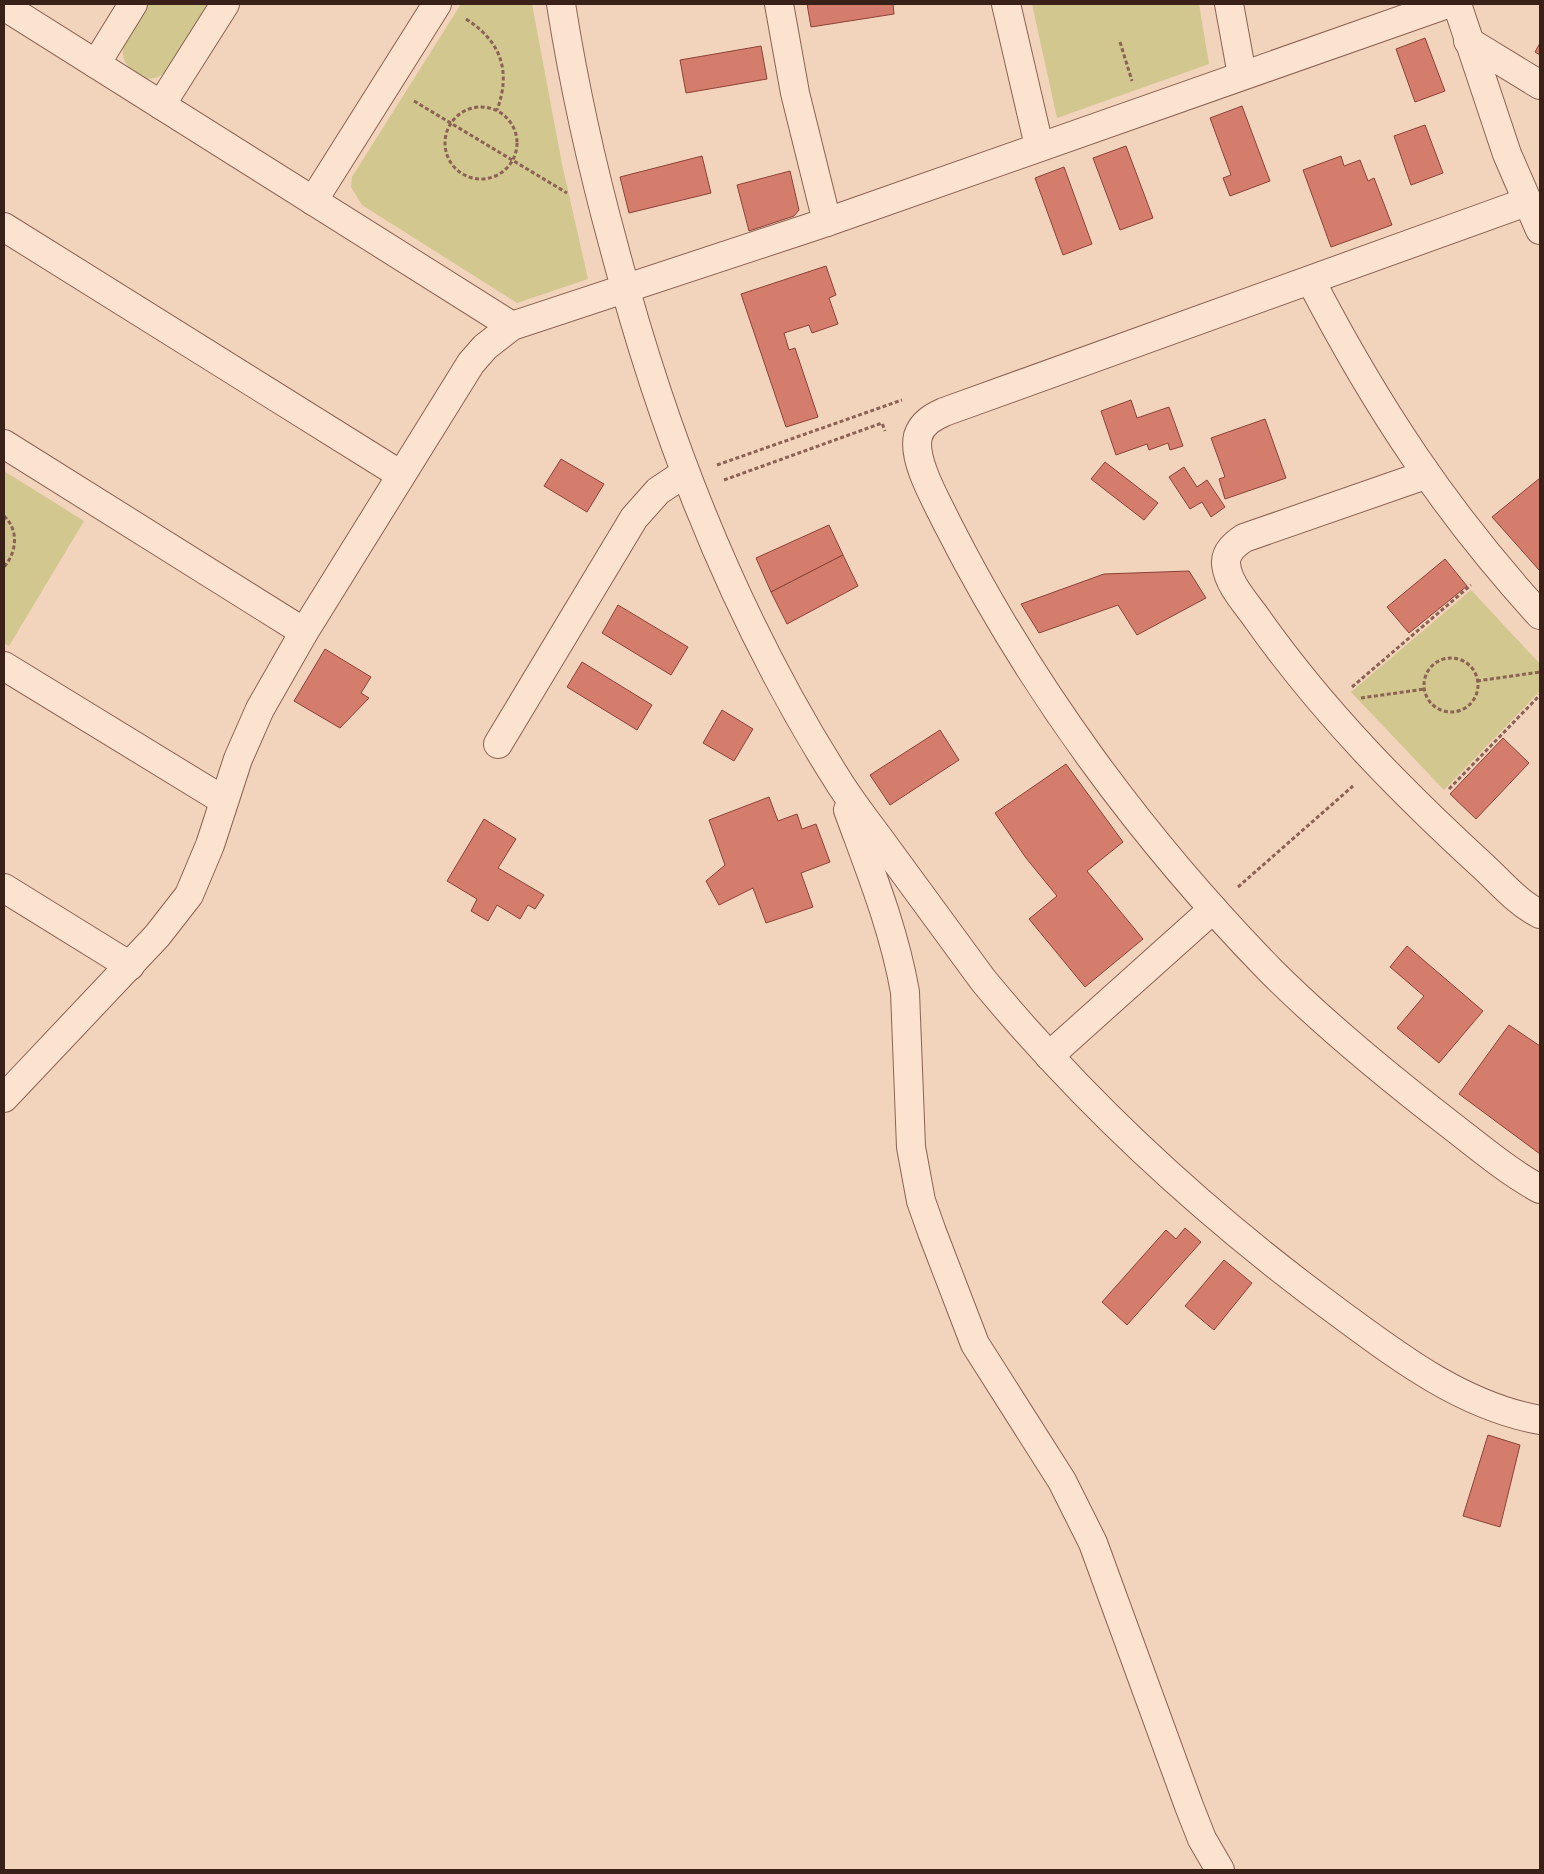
<svg xmlns="http://www.w3.org/2000/svg" width="1544" height="1874" font-family="Bitter,serif">
<style>
.green{fill:#d1c78f}
.building{fill:#d47d6d;stroke:#8c4237}
.lines{fill:none;stroke-linecap:round;stroke-linejoin:round}
.minor-casing{stroke:#8b6254;stroke-width:30}
.path{stroke:#8b6254;stroke-width:3;stroke-dasharray:4 2.5;stroke-linecap:butt}
.minor{stroke:#fce3cf;stroke-width:28}
</style>
<rect width="100%" height="100%" fill="#f2d3bc"/>
<g class="green">
<path d="M148,4H210C200,20 177,64 163,74C155,80 146,80 138,75C106,54 133,28 148,4Z"/>
<polygon points="461,4 532,4 562,164 588,279 517,303 362,205 351,187 352,177"/>
<polygon points="1032,4 1199,4 1209,64 1057,118"/>
<polygon points="4,471 84,521 9,646 4,643"/>
<polygon points="1471,590 1540,664 1540,691 1444,790 1351,692"/>
</g>
<g class="building">
<polygon points="807,4 893,4 894,14 811,27"/>
<polygon points="1425,38 1445,91 1415,102 1396,49"/>
<polygon points="1540,43 1540,55 1535,52"/>
<polygon points="761,46 767,79 686,93 680,60"/>
<polygon points="1242,106 1270,181 1230,196 1223,178 1231,175 1210,118"/>
<polygon points="1425,125 1443,173 1411,185 1394,136"/>
<polygon points="1126,146 1153,218 1120,230 1093,158"/>
<polygon points="702,156 711,193 629,213 620,177"/>
<polygon points="1341,156 1344,166 1360,160 1368,181 1374,178 1392,225 1331,247 1303,170"/>
<polygon points="1064,167 1092,244 1063,255 1035,178"/>
<polygon points="790,171 799,210 794,216 749,231 737,185"/>
<polygon points="826,266 836,295 829,298 838,324 812,333 809,325 784,333 789,350 795,348 818,417 786,427 741,294"/>
<polygon points="1131,400 1137,418 1169,407 1183,446 1170,450 1168,443 1149,450 1147,444 1116,455 1101,411"/>
<polygon points="1265,419 1286,478 1225,499 1219,479 1225,477 1211,438"/>
<polygon points="561,459 604,484 587,512 544,486"/>
<polygon points="1105,462 1158,503 1144,520 1091,479"/>
<polygon points="1184,467 1197,487 1207,480 1225,507 1211,517 1202,502 1190,509 1169,477"/>
<polygon points="1540,478 1540,571 1492,517"/>
<polygon points="829,525 843,555 771,592 756,558"/>
<polygon points="843,555 858,586 787,624 771,592"/>
<polygon points="1445,559 1467,586 1409,633 1387,607"/>
<polygon points="1189,571 1206,598 1137,635 1118,605 1039,633 1021,604 1104,574"/>
<polygon points="618,605 688,647 671,675 602,633"/>
<polygon points="325,649 371,677 361,693 369,698 340,728 294,701"/>
<polygon points="582,662 652,705 637,730 567,687"/>
<polygon points="722,710 753,729 734,761 703,743"/>
<polygon points="940,730 959,760 890,805 870,775"/>
<polygon points="1503,738 1529,763 1476,819 1450,794"/>
<polygon points="1066,764 1123,842 1087,871 1143,939 1085,987 1029,919 1057,896 1026,858 995,813"/>
<polygon points="769,797 778,821 797,814 802,829 816,824 830,862 801,873 813,907 766,923 753,888 719,905 706,881 725,865 709,820"/>
<polygon points="484,819 516,839 498,868 544,895 535,909 528,905 520,919 497,905 488,921 471,911 477,899 447,881"/>
<polygon points="1407,946 1483,1011 1439,1063 1397,1028 1424,996 1390,967"/>
<polygon points="1509,1025 1540,1046 1540,1154 1459,1094"/>
<polygon points="1185,1228 1201,1242 1127,1325 1102,1302 1166,1230 1176,1239"/>
<polygon points="1224,1260 1252,1283 1214,1330 1185,1306"/>
<polygon points="1488,1435 1520,1445 1500,1527 1463,1516"/>
</g>
<g class="lines">
<g class="minor-casing">
<g id="minor">
<path d="M561,4C574,86 592,167 614,247C663,434 733,615 837,779C851,802 868,823 884,845C917,890 950,935 983,980C1086,1105 1208,1217 1339,1313C1400,1358 1463,1406 1540,1420"/>
<polyline points="779,4 795,93 827,222"/>
<polyline points="1006,4 1039,146"/>
<polyline points="1229,4 1242,75"/>
<polyline points="1457,4 1507,154 1540,230"/>
<polyline points="4,6 512,326"/>
<polyline points="1468,41 1540,85"/>
<polyline points="96,64 133,4"/>
<polyline points="161,105 225,4"/>
<polyline points="313,201 437,4"/>
<path d="M1526,202L944,412C933,417 922,423 918,436C912,460 937,502 947,523C1030,687 1143,840 1271,971C1326,1026 1386,1075 1448,1123C1478,1146 1507,1171 1540,1189"/>
<polyline points="4,227 401,475"/>
<path d="M1311,281C1376,406 1445,511 1540,615"/>
<polyline points="4,444 304,632"/>
<path d="M1425,475L1244,538C1235,544 1225,552 1226,564C1228,585 1247,604 1258,620C1323,712 1402,792 1485,868C1502,884 1519,904 1540,914"/>
<polyline points="4,666 223,800"/>
<polyline points="498,744 634,518 658,491 685,473"/>
<path d="M848,810C870,870 894,929 905,992L911,1147L921,1201L932,1232L975,1344L1062,1481L1093,1543L1189,1806L1202,1839L1220,1870"/>
<polyline points="4,888 130,966"/>
<polyline points="1049,1056 1213,909"/>
<polyline points="4,1098 157,936 189,895 210,845 238,759 260,709 304,632 471,363 485,347 512,326 827,222 1447,4"/>
</g>
</g>
<g class="path">
<path d="M466,19C502,42 511,72 497,110"/>
<polyline points="1120,42 1132,81"/>
<polyline points="414,101 567,193"/>
<circle cx="481" cy="143" r="36"/>
<polyline points="717,465 902,400"/>
<polyline points="724,480 882,423 885,431"/>
<path d="M4,516C19,530 17,552 4,567"/>
<circle cx="1451" cy="685" r="27"/>
<polyline points="1477,681 1540,672"/>
<polyline points="1352,687 1471,585"/>
<polyline points="1361,698 1425,689"/>
<polyline points="1449,789 1540,695"/>
<polyline points="1238,887 1353,786"/>
</g>
<use href="#minor" class="minor"/>
</g>
<rect width="1544" height="1874" fill="none" stroke="#39211a" stroke-width="10"/>
</svg>
